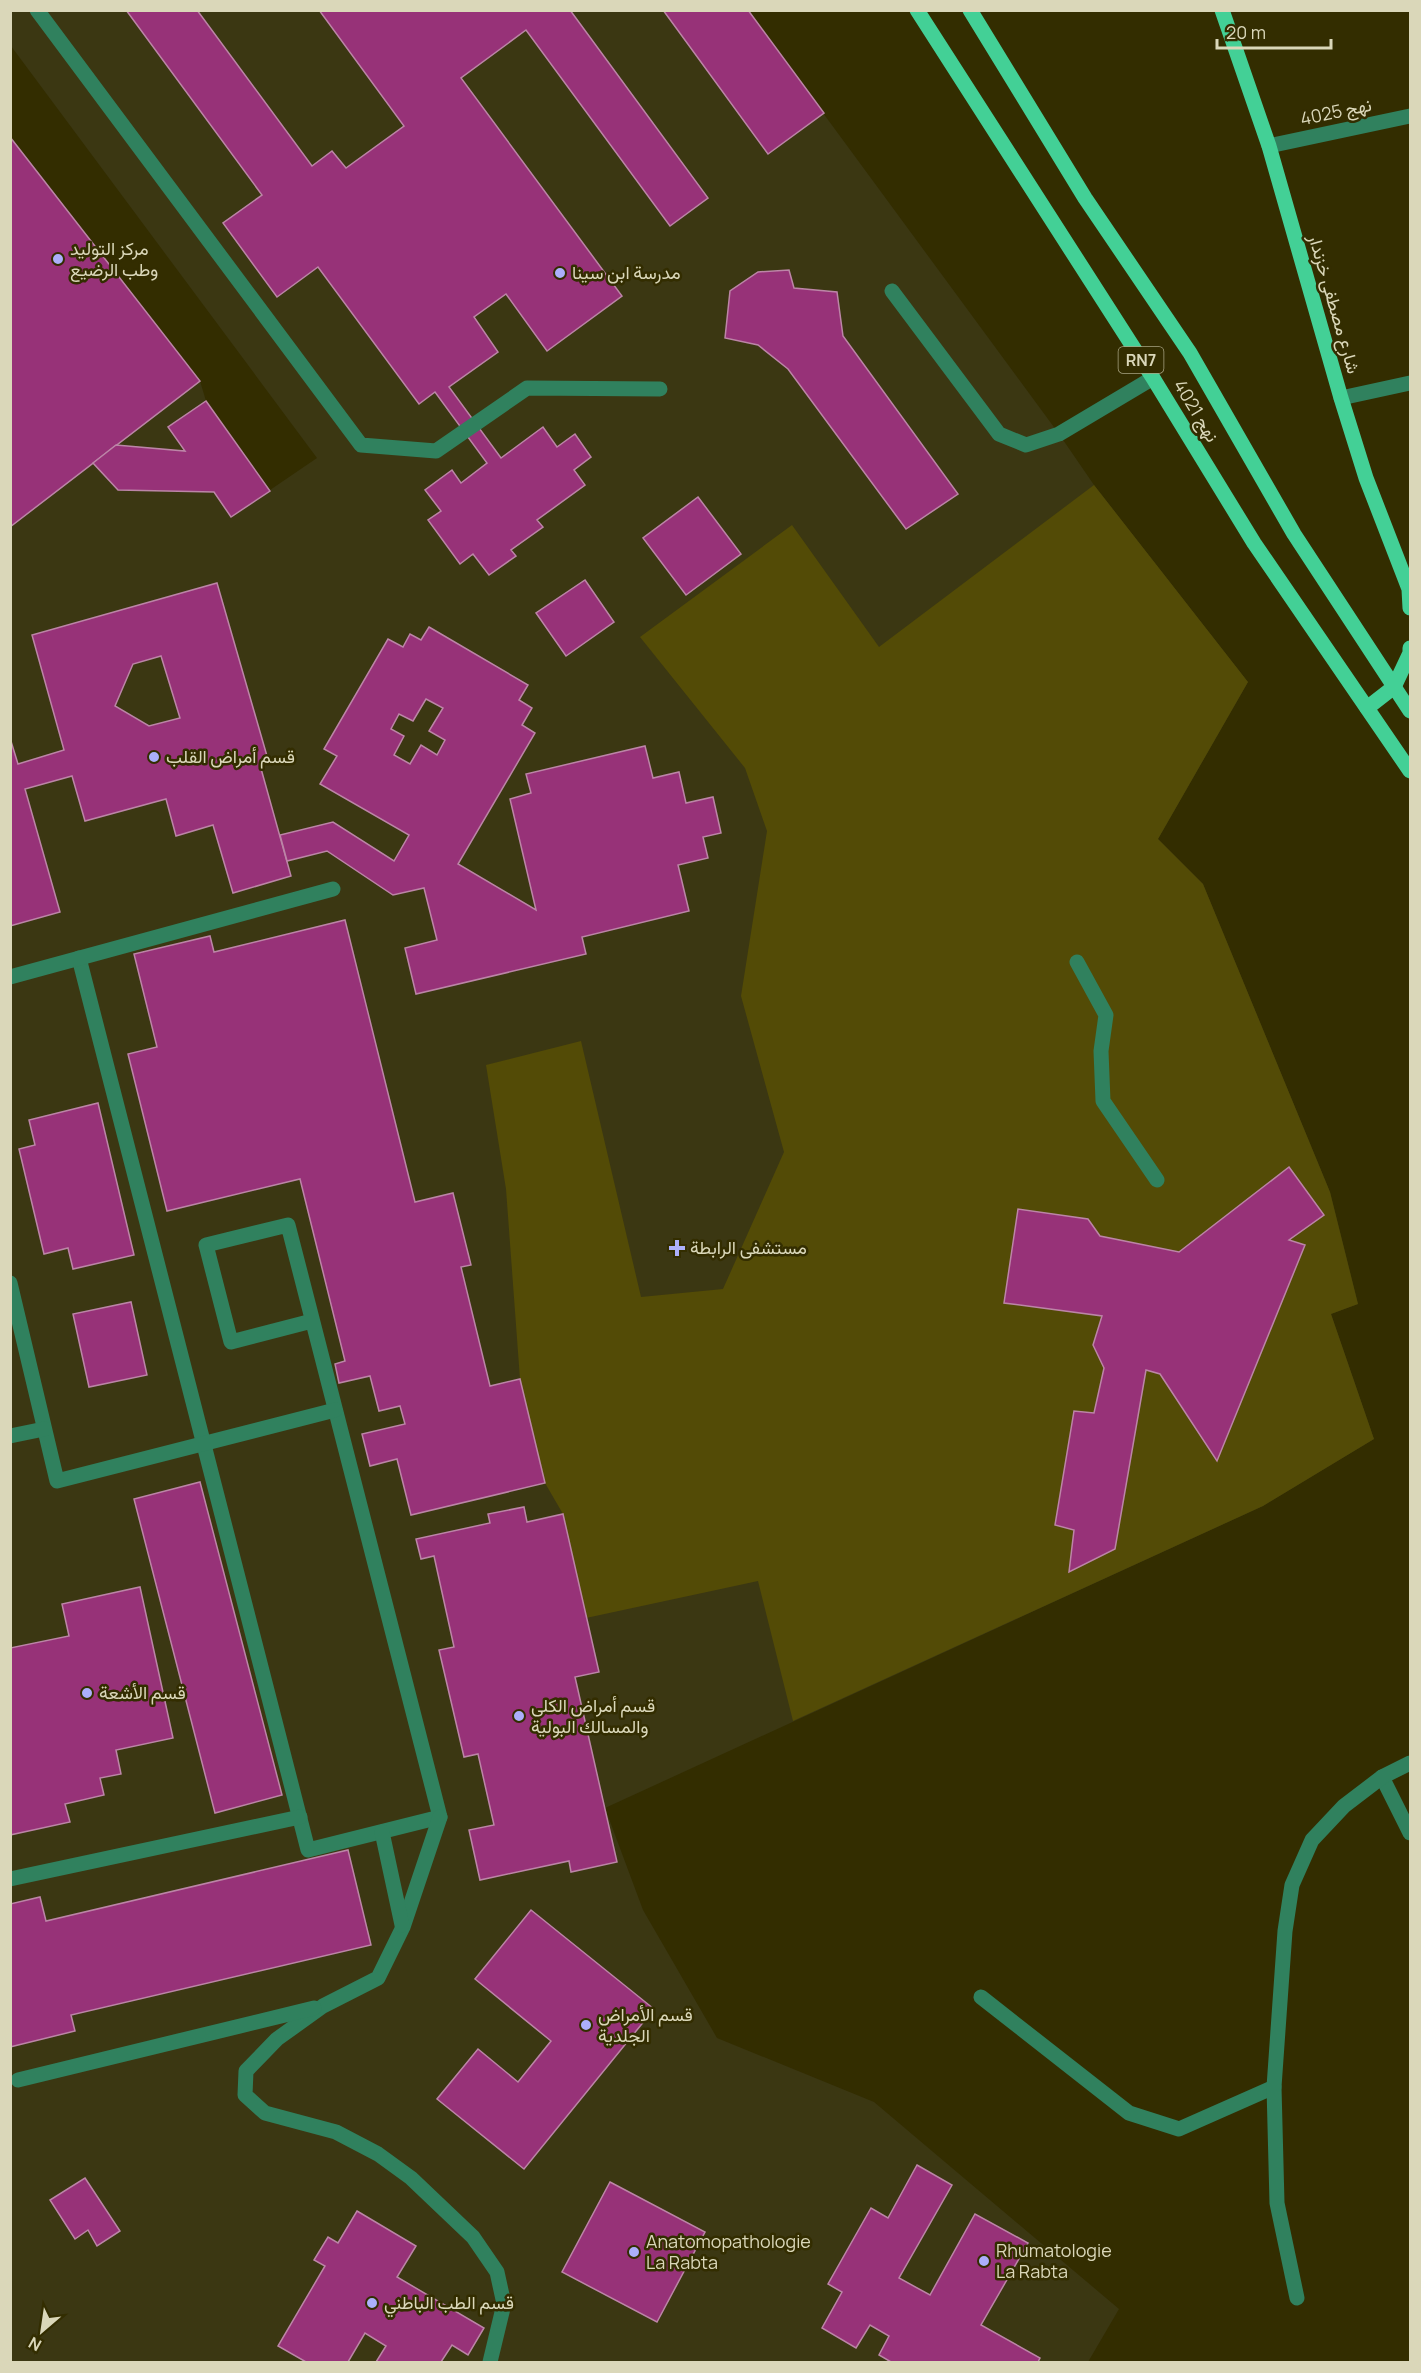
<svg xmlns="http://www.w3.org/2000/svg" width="1421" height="2373" font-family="Manrope,Vazirmatn,sans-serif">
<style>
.built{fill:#3b3712}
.green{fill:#534b06}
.building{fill:#973278;stroke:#bc85a7;stroke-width:1.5;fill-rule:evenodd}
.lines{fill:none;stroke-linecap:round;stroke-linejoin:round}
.minor{stroke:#30815e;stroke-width:15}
.major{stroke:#43d096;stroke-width:15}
.poi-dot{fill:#acaffb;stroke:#332d00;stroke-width:2}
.labels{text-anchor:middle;stroke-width:5;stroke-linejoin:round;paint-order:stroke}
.shield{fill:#332d00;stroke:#a8a482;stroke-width:1.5}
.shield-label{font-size:16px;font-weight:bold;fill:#dad7b9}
.street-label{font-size:18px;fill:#dad7b9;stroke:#332d00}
.poi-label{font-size:18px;fill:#dad7b9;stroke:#332d00;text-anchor:start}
</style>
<rect width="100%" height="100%" fill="#332d00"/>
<polygon class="built" points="11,10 748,11 1059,434 1094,485 1248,682 1158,839 1203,884 1330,1192 1358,1304 1331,1314 1374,1439 1263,1506 605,1808 643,1910 717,2038 874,2102 1119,2309 1088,2362 11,2362 11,137 200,381 206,401 270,490 317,458 11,46"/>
<polygon class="green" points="1094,485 1248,682 1158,839 1203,884 1330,1192 1358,1304 1331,1314 1374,1439 1263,1506 793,1721 758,1581 586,1618 563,1514 545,1483 520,1379 506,1189 486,1065 581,1041 641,1297 723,1289 784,1152 741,996 767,831 745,768 640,637 792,525 879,647"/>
<g class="building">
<polygon points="126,10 197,10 312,166 332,151 346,168 404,126 319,10 570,10 708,198 670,226 526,30 461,78 622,296 547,351 506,294 474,317 498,352 449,387 501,458 543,427 557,447 575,434 591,457 574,470 585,485 537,520 543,527 511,550 516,556 489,575 473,554 460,564 428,520 441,511 425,490 452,470 461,483 487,463 435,392 419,404 318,267 277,297 223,223 262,195"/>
<polygon points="663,10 748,10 824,113 768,154"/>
<polygon points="10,137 200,381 10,527"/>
<polygon points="789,270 794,288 837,292 843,336 958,494 906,529 788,369 758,345 725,338 730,291 758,272"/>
<polygon points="206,401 270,491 231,517 214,492 118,490 93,463 116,445 185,451 168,427"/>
<polygon points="698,497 741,554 686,595 643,538"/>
<polygon points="585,580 614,622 566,656 536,613"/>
<path d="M217,583L269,763L260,765L291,876L233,893L213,825L176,836L166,799L85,821L72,776L25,789L60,912L10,926V738L18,764L64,750L32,635ZM161,656L180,718L149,726L115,706L133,664Z"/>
<path d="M429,627L528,685L519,700L532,708L522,725L535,733L458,864L536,910L510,799L531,793L526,774L645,746L653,778L679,772L686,803L713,797L721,833L703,837L708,858L678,865L689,911L582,937L586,954L416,994L405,948L437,940L424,888L393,895L327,851L287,861L280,835L333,822L394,861L409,835L320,784L337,756L324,749L388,639L403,647L410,634L421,640ZM426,699L443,708L429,731L445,740L437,755L421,745L410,764L394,755L404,736L391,729L399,714L413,721Z"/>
<polygon points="345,920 415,1202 453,1193 471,1265 461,1267 490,1386 520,1379 545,1483 411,1515 397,1459 370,1466 362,1434 405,1424 400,1406 379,1411 370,1376 339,1383 335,1364 345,1361 300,1179 167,1211 128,1054 157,1047 134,954 210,936 214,952"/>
<polygon points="98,1103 134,1255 73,1269 68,1248 44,1254 19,1149 35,1145 29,1120"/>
<polygon points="1289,1167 1324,1215 1289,1240 1305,1245 1217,1461 1160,1374 1146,1370 1115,1549 1069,1572 1074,1530 1055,1525 1074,1411 1094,1413 1104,1368 1093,1345 1102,1316 1004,1303 1018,1209 1088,1219 1100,1236 1179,1252"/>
<polygon points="131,1302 147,1375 89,1387 73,1314"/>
<polygon points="200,1482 282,1795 215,1813 134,1499"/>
<polygon points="524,1507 527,1522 563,1514 599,1672 575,1677 617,1862 571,1872 569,1861 480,1880 469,1830 494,1825 478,1754 464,1757 439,1650 454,1647 434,1556 421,1559 416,1539 490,1523 488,1514"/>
<polygon points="140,1587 173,1738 116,1750 121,1774 100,1778 104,1795 65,1804 70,1822 10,1835 10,1648 69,1636 62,1604"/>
<polygon points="348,1850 371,1945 71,2015 75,2031 10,2047 10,1904 40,1897 46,1921"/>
<polygon points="531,1910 654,2009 524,2169 437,2099 478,2049 518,2082 551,2041 475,1979"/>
<polygon points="917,2165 952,2185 899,2278 930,2295 975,2214 1028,2243 981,2325 1040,2358 1038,2362 891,2362 879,2355 889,2336 870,2325 856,2348 822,2328 842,2292 828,2284 871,2208 888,2218"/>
<polygon points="85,2178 120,2231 97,2246 88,2230 75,2239 50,2200"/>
<polygon points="610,2182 705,2232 657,2322 562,2272"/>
<polygon points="357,2211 416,2246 397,2277 484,2328 468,2355 452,2345 441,2362 376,2362 386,2346 365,2333 348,2362 306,2362 278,2346 325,2266 314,2260 328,2237 338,2243"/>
</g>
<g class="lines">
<g class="minor">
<polyline points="37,10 361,445 436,451 527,388 660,389"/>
<polyline points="1269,146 1410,116"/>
<polyline points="892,291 999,434 1026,445 1059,434 1153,378"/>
<polyline points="1341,398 1410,383"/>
<polyline points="79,958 308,1850 440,1817 288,1225 206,1245 231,1342 312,1321"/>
<polyline points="1077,962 1106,1015 1101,1051 1103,1101 1157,1180"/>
<polyline points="10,977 333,889"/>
<polyline points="10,1283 57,1481 335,1410"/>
<polyline points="10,1436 44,1429"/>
<polyline points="1382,1777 1410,1833"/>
<polyline points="440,1817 403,1927 378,1978 323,2006 277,2039 246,2071 245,2095 265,2113 336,2132 378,2154 411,2178 473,2237 497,2272 504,2304 490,2362"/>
<polyline points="382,1832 402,1925"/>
<polyline points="10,1879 300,1817"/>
<polyline points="981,1997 1129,2113 1179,2129 1274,2087"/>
<polyline points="18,2080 314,2008"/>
<polyline points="1297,2298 1277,2203 1274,2087 1285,1931 1292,1885 1312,1840 1344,1806 1382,1777 1410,1763"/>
</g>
<g class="major">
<polyline points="917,10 1153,378 1254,543 1410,771"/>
<polyline points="970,10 1085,198 1190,353 1294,534 1410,711"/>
<polyline points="1222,10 1269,146 1341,398 1366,478 1409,589 1410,608"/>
<polyline points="1367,708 1394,687 1410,653 1410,648"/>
</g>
</g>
<g class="poi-dot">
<circle cx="58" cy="259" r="6"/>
<circle cx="560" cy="273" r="6"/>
<circle cx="154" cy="757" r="6"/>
<path d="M674 1239h6v6h6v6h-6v6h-6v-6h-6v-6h6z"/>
<circle cx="87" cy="1693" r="6"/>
<circle cx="519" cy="1716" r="6"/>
<circle cx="586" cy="2025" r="6"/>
<circle cx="634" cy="2252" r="6"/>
<circle cx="984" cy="2261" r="6"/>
<circle cx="372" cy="2303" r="6"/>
</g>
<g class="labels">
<rect class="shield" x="1118.5" y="347" width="45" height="26" rx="4.5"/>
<g class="shield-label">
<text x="1141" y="366">RN7</text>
</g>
<g class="street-label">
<text transform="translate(1336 112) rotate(-12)" y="6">نهج 4025</text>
<text transform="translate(1334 304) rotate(74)" y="6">شارع مصطفى خزندار</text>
<text transform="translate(1196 411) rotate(59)" y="6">نهج 4021</text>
</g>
<g class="poi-label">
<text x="70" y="255">مركز التوليد<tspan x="70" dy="21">وطب الرضيع</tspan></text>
<text x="572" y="279">مدرسة ابن سينا</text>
<text x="166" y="763">قسم أمراض القلب</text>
<text x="690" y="1254">مستشفى الرابطة</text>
<text x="99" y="1699">قسم الأشعة</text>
<text x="531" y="1712">قسم أمراض الكلى<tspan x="531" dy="21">والمسالك البولية</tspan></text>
<text x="598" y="2021">قسم الأمراض<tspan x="598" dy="21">الجلدية</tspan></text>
<text x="646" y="2248">Anatomopathologie<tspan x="646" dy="21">La Rabta</tspan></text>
<text x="996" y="2257">Rhumatologie<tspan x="996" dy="21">La Rabta</tspan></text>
<text x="384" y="2309">قسم الطب الباطني</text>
</g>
</g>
<rect width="1421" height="2373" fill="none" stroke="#dad7b9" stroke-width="24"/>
<g transform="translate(42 2331) rotate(209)" stroke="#332d00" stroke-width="4.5" paint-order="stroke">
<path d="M0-4.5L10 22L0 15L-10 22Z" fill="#dad7b9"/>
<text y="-9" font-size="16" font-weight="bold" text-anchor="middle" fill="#dad7b9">N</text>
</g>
<path d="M1217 39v9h114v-9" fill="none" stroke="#dad7b9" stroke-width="3"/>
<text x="1226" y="39" font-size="18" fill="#dad7b9" stroke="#332d00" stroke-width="4.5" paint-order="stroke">20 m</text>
</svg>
